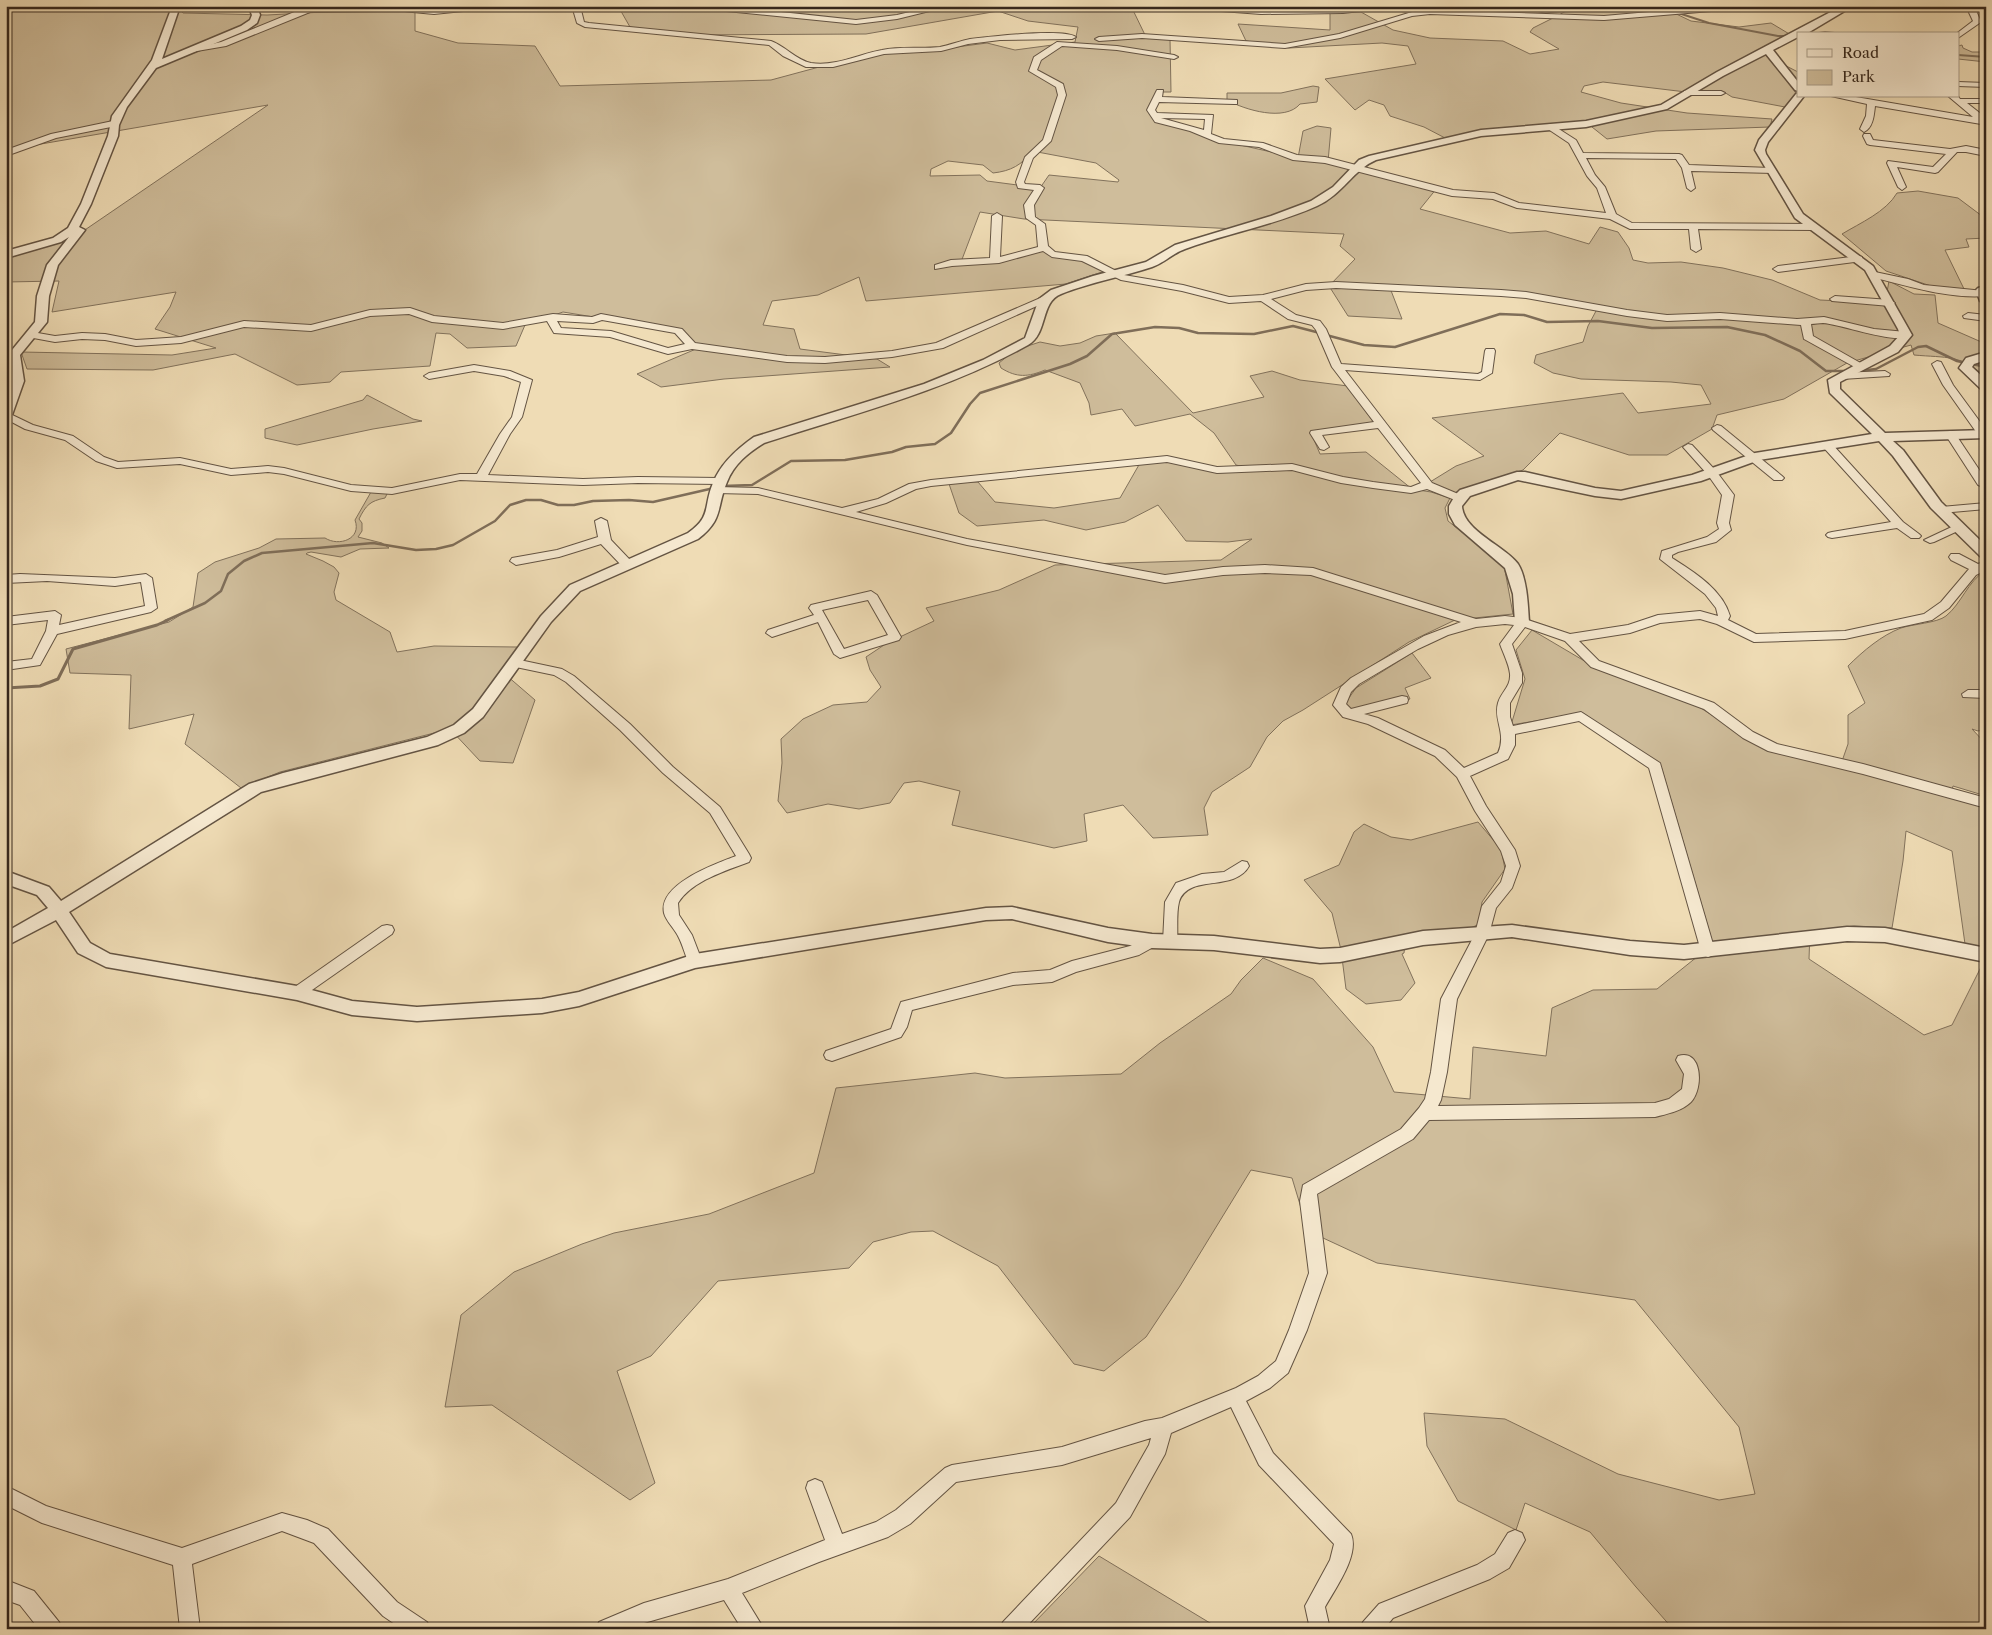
<svg xmlns="http://www.w3.org/2000/svg" width="1992" height="1635" font-family="'Libre Caslon Text',serif">
<style>
.green{fill:#cfbd9b;stroke:#82725c;fill-rule:evenodd}
.lines{fill:none;stroke-linecap:round;stroke-linejoin:round}
.stream-far2{stroke:#7f6e59;stroke-width:2}
.stream-far1{stroke:#7f6e59;stroke-width:2.5}
.stream{stroke:#7f6e59;stroke-width:3}
.minor-casing{stroke:#645443;stroke-width:2}
.tertiary-casing{stroke:#645443;stroke-width:3}
.minor{fill:#f5e8cf;fill-rule:evenodd}
.tertiary{fill:#f5e8cf;fill-rule:evenodd}
</style>
<rect width="100%" height="100%" fill="#efdcb5"/>
<filter id="stains"><feTurbulence type="fractalNoise" baseFrequency=".004" numOctaves="4"/><feColorMatrix values="0 0 0 0 .2 0 0 0 0 .09 0 0 0 0 .02 0 0 0 .5 -.17"/></filter>
<radialGradient id="worn" r=".72"><stop offset=".6" stop-color="#630" stop-opacity="0"/><stop offset="1" stop-color="#630" stop-opacity=".3"/></radialGradient>
<g class="green">
<path d="M6,6H177L183,13L267,15L342,11L346,6H415V31L458,43L535,46L560,86L771,80L871,53L941,49L987,43L1015,50L1075,42L1078,27L1028,21L998,11L866,34L678,35L630,27L618,6H701L776,13L807,6H1131L1146,37L1170,39L1171,92H1160L1152,117L1218,140L1298,158L1303,131L1317,126L1331,128L1328,162L1437,188L1420,209L1510,233L1546,231L1589,244L1600,227L1618,232L1629,248L1633,260L1648,263L1681,262L1723,268L1772,280L1820,300L1885,303L1889,281L1914,294L1935,295L1938,323L1986,344V378C1962,354 1946,358 1914,355L1911,345L1847,363L1784,399L1717,415L1712,429L1667,455H1629L1560,433L1523,470L1454,493L1430,482L1456,466L1484,456L1432,418L1623,393L1638,413L1711,404L1701,385L1671,382L1581,379L1553,373L1534,363L1536,355L1583,342L1588,326L1596,311C1539,285 1452,290 1390,288L1402,319L1348,316L1329,286L1355,259L1340,246L1344,234L1024,219L980,212L961,262L997,260L1044,249L1062,256L1084,258L1105,271L1066,284L866,301L859,277L818,295L772,301L763,325L794,329L800,349L877,359L890,367L724,379L661,387L637,374L696,349L673,330L563,312L525,325L516,346L467,348L450,334L436,333L430,366L341,372L330,382L297,385L235,354L153,370L27,369L21,352L172,355L216,348L155,329L170,307L176,292L52,312L59,281L6,282V259L76,236L268,105L6,150ZM1032,151L1096,163L1119,180L1118,182L1049,175L1040,188L987,181L980,175L930,176L931,169L948,161L983,165L993,173C1011,171 1022,165 1032,151Z"/>
<path d="M1181,6H1528L1527,9L1557,16L1575,6H1739L1670,11L1691,21L1739,27L1771,23L1791,35L1759,52L1798,72V78L1790,79L1796,94L1785,107L1732,97L1724,92H1686L1603,82L1584,86L1581,92L1621,103L1687,113L1772,119L1770,127L1656,131L1607,139L1587,123L1447,139L1424,127L1390,116L1384,105L1369,100L1355,110L1325,79L1416,64L1408,46L1382,43L1289,48L1246,41L1238,24L1330,30V11H1258ZM1394,7L1423,13L1555,17L1533,28L1530,32L1559,49L1530,54L1503,41L1430,38L1393,30L1361,12H1346Z"/>
<polygon points="1962,45 1963,48 1972,52 1986,52 1986,62 1958,59 1958,46"/>
<path d="M1313,86L1319,87L1317,102L1300,104C1285,122 1245,110 1227,100V93H1281Z"/>
<path d="M1918,191L1958,198L1986,219V238L1966,239L1969,247L1945,250L1966,293L1934,287L1886,271L1842,234C1860,223 1886,212 1897,193Z"/>
<path d="M1115,333L1193,413L1264,397L1250,376L1272,371L1300,380L1348,386L1374,423L1312,435L1320,454L1366,452L1412,489L1431,492L1450,498L1445,508L1448,521L1504,565L1513,614L1455,620L1409,642L1303,710L1283,721L1267,737L1250,767L1212,792L1204,808L1208,835L1153,838L1123,805L1084,814L1087,841L1054,848L952,825L960,791L919,781L904,783L890,803L859,809L828,804L787,813L778,801L782,763L781,739L803,719L833,705L867,702L881,687L870,670L866,657L887,643L934,621L926,608L999,590L1055,565L1221,560L1252,539L1228,542L1186,541L1158,505L1125,522L1086,530L1044,520L977,526L959,513L948,481L978,482L995,502L1054,508L1120,498L1140,463L1167,459L1214,467H1244L1236,465L1214,433L1190,414L1135,426L1122,409L1091,415L1089,403L1080,383L1045,370C1028,377 1017,378 1001,368L999,363L1015,350L1040,342L1060,346L1080,343L1096,336Z"/>
<polygon points="367,395 413,419 422,421 373,429 297,445 265,438 265,429 363,400"/>
<path d="M371,492H385L387,494L385,498C370,501 366,505 359,519L362,523V531L358,537L382,543L389,548L360,549L341,557L311,552L307,553L306,554L323,561L334,567L339,573L334,592L336,600L390,632L397,652L434,646L517,647L506,675L535,700L513,763L480,761L450,729L280,772L241,788L185,744L194,714L129,729L131,675L70,673L66,649L169,622L193,607L198,573L215,562L259,548L276,539L325,538C339,547 362,539 355,520Z"/>
<path d="M1986,570V729L1978,731L1972,729L1986,744V796L1953,786L1952,790L1841,764L1848,744V715L1865,703L1848,666C1863,651 1882,635 1901,628C1913,624 1937,623 1946,616C1962,603 1967,582 1986,570Z"/>
<polygon points="1532,630 1593,666 1696,705 1740,733 1831,764 1986,802 1986,949 1965,944 1952,851 1906,831 1903,861 1892,928 1854,926 1810,931 1809,959 1924,1035 1952,1025 1983,963 1986,963 1986,1629 1673,1629 1636,1587 1590,1532 1525,1503 1516,1530 1458,1501 1427,1446 1424,1413 1505,1419 1618,1474 1719,1500 1755,1494 1739,1427 1635,1300 1377,1263 1308,1231 1292,1178 1251,1170 1180,1286 1146,1337 1104,1371 1074,1364 998,1266 933,1231 911,1232 873,1242 849,1268 718,1281 651,1356 617,1371 655,1483 630,1500 492,1405 445,1407 461,1315 514,1272 582,1244 614,1233 709,1214 814,1173 836,1088 975,1073 1005,1078 1121,1074 1160,1043 1231,994 1241,980 1263,958 1313,979 1373,1047 1394,1092 1470,1099 1473,1047 1546,1056 1552,1008 1593,990 1657,989 1713,944 1661,766 1583,713 1511,725 1525,679 1516,650"/>
<polygon points="1412,653 1431,678 1405,688 1410,699 1361,712 1346,707 1346,702 1356,688"/>
<polygon points="1478,822 1501,849 1505,869 1482,902 1479,924 1469,929 1436,930 1406,935 1404,953 1402,954 1415,983 1401,1000 1366,1004 1346,989 1341,950 1332,913 1304,880 1339,865 1354,832 1364,824 1391,837 1411,840"/>
<polygon points="1099,1556 1215,1626 1215,1629 1028,1629"/>
</g>
<g class="lines">
<g class="stream-far2">
<polyline points="1481,6 1550,12 1660,7 1709,23 1778,36 1788,36"/>
<polyline points="1813,34 1825,32 1844,34"/>
<polyline points="1958,55 1986,57"/>
</g>
<g class="stream-far1">
<polyline points="1326,335 1364,345 1395,347 1500,314 1524,315 1547,322 1598,321 1652,328 1727,327 1765,335 1800,351 1826,371 1848,371"/>
<polyline points="1972,364 1986,367"/>
<polyline points="1859,371 1876,369 1918,347 1926,346 1957,361 1966,363"/>
<polyline points="723,486 752,485 791,461 845,460 892,452 906,447 935,444 951,433 970,404 980,393 1070,364 1087,356 1112,334 1155,327 1179,328 1198,333 1254,334 1293,326 1320,333"/>
<polyline points="165,621 205,603 221,591 228,574 244,561 262,553 373,543 416,550 436,549 453,545 495,521 510,505 526,500 541,500 558,505 574,505 593,501 629,500 653,502 714,488"/>
</g>
<polyline class="stream" points="6,688 40,686 58,679 73,649 157,625 168,620"/>
<g class="minor-casing">
<g id="minor">
<polygon points="309,6 402,7 434,10 468,6 496,6 492,8 434,14 402,11 310,12 226,46 191,52 187,50 221,42"/>
<path d="M572,6H580L584,22L589,23L771,41C785,46 796,60 811,63C835,67 859,54 882,50C901,46 921,49 940,47C950,45 960,41 970,39C987,37 1064,28 1076,37L1072,39L1000,40L968,44L941,51L884,54L833,67H806L783,56L769,45L585,27L577,23Z"/>
<polygon points="692,6 726,6 856,20 897,15 935,6 950,6 897,19 856,24 696,8"/>
<polygon points="1177,6 1215,6 1261,10 1407,6 1430,10 1604,16 1717,6 1751,6 1747,8 1604,20 1430,14 1412,16 1340,38 1285,48 1142,38 1099,41 1095,39 1099,37 1142,34 1285,44 1339,34 1412,12 1378,9 1343,13 1261,14 1181,8"/>
<polygon points="1966,6 1974,6 1981,22 1958,38 1958,34 1956,34 1973,21"/>
<path d="M1057,42L1117,46L1174,55L1178,57L1174,59L1117,50L1062,46L1041,60L1037,70L1063,84L1066,95L1051,141L1033,158L1024,182L1025,184L1040,185L1044,188L1034,205L1035,217L1045,224L1048,246L1055,252L1087,256L1124,275L1183,285L1229,297L1263,295L1306,284L1336,282L1501,290L1526,292L1627,310L1667,315L1720,313L1797,319L1824,317L1874,329L1906,332L1911,335C1898,346 1841,324 1823,323C1819,323 1815,324 1811,324L1813,336L1864,365L1865,367L1864,369L1860,370L1804,339L1801,325L1720,319L1667,321L1627,316L1526,298L1501,296L1336,288L1306,290L1271,299L1296,315L1320,321L1326,329L1341,364L1478,374L1482,372L1485,351L1486,349H1494L1495,351L1492,373L1480,380L1345,370L1432,483L1463,496L1465,498L1463,500H1455L1427,489L1411,493L1373,488L1341,483L1292,470L1217,473L1167,462L931,486L916,489L886,503L856,512L967,539L1165,575L1223,567L1265,565L1313,568L1476,619L1505,616L1522,618L1570,634L1628,625L1658,615L1700,611L1718,616L1716,608L1705,594L1660,559L1662,551L1707,537L1719,529L1717,523L1722,495L1708,475L1683,447L1688,444L1692,445L1716,471L1734,495L1729,523L1731,530L1716,542L1678,552L1672,555V558C1694,572 1722,589 1730,616L1728,620L1756,634L1845,631L1924,614L1941,602L1969,569L1951,560L1949,557L1951,554H1959L1978,564L1986,561V570L1976,575L1949,608L1932,620L1845,639L1754,642L1717,624L1700,619L1660,623L1630,633L1579,641L1599,661L1714,703L1753,732L1777,744L1863,764L1986,798V808L1863,774L1768,751L1743,738L1704,709L1591,667L1565,641L1525,627L1512,644L1522,673V683L1510,703V717L1513,726L1581,712L1660,763L1715,951L1713,955L1708,957L1703,955L1701,951L1649,768L1579,721L1515,734V745L1508,759L1470,776L1486,806L1515,850L1520,866L1512,888L1496,908L1489,934L1457,999L1447,1072L1441,1100L1438,1106L1655,1103L1669,1099L1682,1089L1684,1074L1676,1060L1678,1056C1702,1048 1704,1088 1691,1102C1682,1111 1667,1114 1655,1117L1429,1120L1413,1139L1317,1194L1327,1273L1307,1330L1288,1373L1270,1388L1246,1401L1273,1453L1351,1534C1360,1555 1335,1589 1325,1607L1330,1629H1310L1305,1606L1330,1560L1334,1544L1259,1465L1231,1407L1171,1433L1165,1454L1130,1517L1024,1629H1000L1003,1622L1116,1503L1149,1445L1151,1438L1062,1465L956,1482L910,1524L888,1537L819,1562L742,1593L764,1629H742L724,1600L644,1623L630,1629H596L599,1622L644,1603L728,1579L825,1540L806,1488L808,1482L815,1479L822,1482L842,1534L876,1522L896,1510L945,1468L952,1465L1062,1447L1145,1421L1162,1418L1236,1388L1258,1376L1276,1361L1289,1330L1309,1273L1300,1201L1303,1185L1401,1129L1419,1108L1425,1099L1431,1072L1441,999L1475,934L1482,906L1501,882L1506,866L1501,851L1475,811L1457,777L1435,756L1368,724L1343,717L1333,705L1341,687L1351,678L1424,636L1461,622L1311,575L1265,573L1223,575L1165,583L967,545L758,494L717,493L711,490L717,487L758,488L842,508L878,499L909,484L931,480L1167,456L1217,467L1292,464L1343,477L1373,482L1411,487L1421,483L1378,428L1322,435L1329,447L1324,450L1320,449L1310,433L1311,431L1374,422L1332,367L1316,330L1312,325L1288,319L1261,301L1229,303L1182,291L1121,280L1082,261L1052,257L1043,251L999,263L952,266L935,269V265L951,260L990,258L992,216L997,213L1002,216L1000,257L1038,247L1036,225L1026,218L1024,205L1034,190L1018,188L1016,182L1025,157L1043,140L1058,95L1056,87L1029,71L1034,57ZM1505,624L1514,625L1500,644C1503,653 1509,664 1510,674C1511,687 1501,692 1498,703C1493,720 1507,733 1498,753L1464,768L1445,750L1378,718L1364,714L1407,703L1408,700L1407,697L1402,696L1351,709L1346,704L1351,692L1359,684L1418,649L1448,635L1476,627Z"/>
<polygon points="1958,82 1986,83 1986,87 1958,86"/>
<path d="M1157,90H1163L1162,97L1237,100V104H1234L1159,102L1155,110L1157,113L1213,115L1211,134L1224,139L1263,143L1297,155L1325,157L1453,190L1494,193L1519,203L1606,213L1597,188L1587,176L1569,143L1548,129V125L1551,124L1576,140L1583,153L1679,154L1682,155L1689,165L1771,168L1775,171L1774,173L1691,171L1695,188L1691,191L1687,188L1682,168L1676,159L1586,158L1595,175L1605,187L1616,214L1632,223L1814,224L1819,227L1814,230L1698,229L1701,249L1696,252L1691,249L1689,229H1630L1610,219L1517,208L1493,199L1452,196L1325,163L1293,160L1259,147L1219,143L1190,131L1155,122L1147,110ZM1161,118L1205,119L1204,130Z"/>
<polygon points="1684,91 1721,91 1725,93 1721,95 1684,95"/>
<path d="M1831,96H1850L1973,117L1948,96H1958L1960,99H1986V103H1967L1981,114L1985,121L1981,124L1875,106C1874,115 1873,128 1864,132L1860,129L1866,116L1867,104Z"/>
<polygon points="113,121 117,124 116,126 56,138 6,156 6,150 51,134"/>
<polygon points="1864,134 1870,134 1873,140 1950,149 1966,146 1986,150 1986,156 1966,152 1957,152 1938,172 1935,173 1897,167 1906,187 1902,190 1898,187 1887,163 1888,161 1933,167 1946,154 1870,145 1867,144 1863,136"/>
<polygon points="1859,256 1862,257 1862,261 1778,272 1773,269 1778,266"/>
<path d="M1875,272L1908,279L1924,285L1984,291L1986,292V296C1948,299 1908,286 1872,277L1870,275Z"/>
<path d="M1045,296L1050,299L1048,301L943,348L892,357L825,363L787,362L692,349L668,354L610,337L554,333L547,321L503,329L432,322L409,314L370,316L311,331L244,327L181,343L136,346L105,340L82,339L55,342L28,337L27,335L32,332L55,336L82,333L105,334L136,340L152,339L181,337L244,321L311,325L370,310L410,308L434,316L503,323L553,314L592,317L601,314L682,329L695,343L787,356L825,357L892,351L936,343ZM602,320L675,333L685,344L668,348L611,331L561,328L557,321L593,323Z"/>
<polygon points="1835,296 1890,300 1895,303 1890,306 1832,301 1830,299"/>
<polygon points="1968,313 1986,315 1986,321 1964,318 1963,316"/>
<polygon points="1937,361 1941,362 1953,385 1986,430 1986,437 1979,436 1943,385 1932,364"/>
<polygon points="474,365 510,371 532,380 522,417 510,434 488,475 583,479 638,477 720,478 726,481 720,484 638,483 583,485 460,480 392,494 351,491 284,474 268,472 231,475 180,464 117,468 96,461 65,440 25,429 6,419 6,412 33,425 73,436 104,457 118,462 180,458 231,469 268,466 284,468 351,485 392,488 460,474 477,474 500,434 512,417 521,382 504,376 474,371 429,379 424,376 429,373"/>
<polygon points="1885,371 1890,374 1889,376 1842,379 1837,376 1842,373"/>
<polygon points="1717,425 1721,426 1782,476 1784,478 1782,480 1774,480 1713,430 1712,428"/>
<polygon points="1950,431 1954,432 1986,480 1986,488 1978,485 1945,434"/>
<polygon points="1828,443 1832,444 1903,522 1919,534 1921,536 1919,538 1911,538 1897,528 1832,538 1828,537 1826,535 1828,533 1832,532 1891,522 1824,448 1823,446 1824,444"/>
<polygon points="1986,503 1986,509 1941,513 1935,510 1941,507"/>
<polygon points="601,518 607,521 611,540 631,561 633,564 631,567 623,567 601,544 559,557 516,565 510,561 512,558 557,550 598,537 595,521"/>
<polygon points="1958,524 1962,525 1964,527 1962,529 1934,542 1930,543 1924,540"/>
<polygon points="20,574 115,578 146,574 152,578 157,608 151,612 57,634 40,665 6,670 6,662 32,659 46,631 48,620 6,625 6,617 55,611 61,615 59,625 145,606 141,582 115,586 47,581 6,583 6,575"/>
<path d="M871,591L877,595L901,637L899,640L840,658L834,654L818,622L772,637L766,633L768,630L814,615L809,608L811,605ZM868,600L888,635L844,649L822,610Z"/>
<path d="M515,659L562,669L574,676L630,724L673,767L720,807L749,854L751,858L749,862C725,871 692,881 678,903L679,915L692,935L702,961L700,965L695,967L690,965C685,956 683,945 678,936C674,928 666,921 664,913C658,884 715,864 736,856L710,813L663,773L620,730L566,682L554,675L511,666L509,663L511,660Z"/>
<polygon points="1968,690 1986,690 1986,698 1963,697 1962,694"/>
<path d="M1242,861L1247,862L1249,866C1234,893 1188,873 1179,902C1176,914 1178,930 1177,942L1175,946L1170,948L1165,946L1163,942L1165,902L1176,883L1202,874L1224,872Z"/>
<polygon points="387,925 392,926 394,930 392,934 302,997 297,999 292,997 289,993 292,989 382,926"/>
<polygon points="1152,935 1157,937 1159,941 1157,945 1139,955 1076,972 1052,982 1013,985 912,1010 907,1027 901,1037 832,1061 826,1059 824,1055 826,1051 891,1029 901,1002 1013,973 1050,970 1072,961 1130,946"/>
<polygon points="6,1486 46,1506 182,1548 282,1513 307,1520 328,1529 397,1602 427,1622 430,1629 402,1629 383,1616 314,1543 282,1531 192,1564 200,1629 180,1629 173,1565 42,1523 6,1505"/>
<polygon points="1515,1530 1522,1533 1525,1540 1509,1568 1490,1579 1393,1618 1384,1629 1360,1629 1363,1622 1379,1604 1477,1565 1495,1554 1508,1533"/>
<polygon points="6,1580 34,1591 59,1622 62,1629 39,1629 20,1605 6,1600"/>
</g>
</g>
<g class="tertiary-casing">
<g id="tertiary">
<polygon points="167,6 176,6 178,12 162,59 241,26 250,20 252,15 248,6 257,6 260,15 257,23 247,30 156,68 127,107 119,125 118,136 91,204 79,227 85,230 58,265 49,296 47,322 20,355 24,381 12,415 6,419 6,397 12,381 8,355 35,322 37,296 47,265 69,237 61,242 6,258 6,251 53,238 68,228 81,204 108,136 112,116 152,60 170,12"/>
<path d="M1842,6H1853L1806,34H1798V37L1773,50L1798,82V91L1795,90L1766,54L1723,76L1667,109L1586,127L1481,136L1376,160C1354,169 1342,195 1317,206C1275,225 1228,233 1185,249C1173,253 1164,263 1152,267C1122,277 1091,282 1061,294C1040,302 1048,334 1028,345C945,391 853,414 764,443C748,453 734,464 727,482C716,508 724,519 698,539L580,591L551,622L483,717L464,733L438,745L261,792L69,912L90,943L110,954L297,986L352,1001L417,1007L542,999L579,992L695,954L986,908L1012,907L1108,928L1152,934L1214,936L1320,949L1340,948L1423,931L1512,925L1630,941L1684,945L1847,927L1885,928L1986,948V962L1885,942L1847,941L1684,959L1630,955L1512,937L1423,945L1340,962L1320,963L1214,950L1152,948L1108,942L1012,919L986,920L695,968L579,1006L542,1013L417,1021L352,1015L297,1000L106,967L78,953L56,920L6,946V932L48,908L37,895L6,884V871L49,887L61,901L249,784L283,773L427,737L454,725L473,709L541,616L570,585L688,533C712,516 703,507 713,483C721,463 737,449 754,437L924,384L983,360L1025,338L1039,299L1051,290L1093,276L1146,262L1175,245L1271,216L1311,201L1333,187L1359,160L1369,156L1481,130L1586,121L1661,105L1717,72Z"/>
<path d="M1798,93V96H1804L1768,142L1765,150L1766,154L1803,214L1873,266L1912,335L1898,352L1840,382V389L1885,433L1986,430V438L1893,441L1903,450L1941,502L1986,546V558L1981,557L1931,508L1893,456L1879,441L1759,460L1701,481L1621,499L1595,496L1518,480L1470,496L1462,506C1463,531 1505,546 1518,564C1527,578 1528,606 1529,622L1527,625H1517L1515,622L1513,594L1505,568L1455,525L1449,514V506L1456,494L1460,490L1517,472H1525L1595,488L1621,491L1692,475L1755,453L1872,434L1830,393L1828,380L1890,346L1900,335L1898,329L1865,270L1795,218L1755,150L1759,140L1796,94Z"/>
<polygon points="1986,286 1986,304 1980,301 1976,290 1978,288"/>
<polygon points="1986,352 1986,360 1974,364 1972,367 1986,380 1986,391 1982,390 1959,368 1966,358"/>
</g>
</g>
<use href="#minor" class="minor"/>
<use href="#tertiary" class="tertiary"/>
</g>
<rect width="1992" height="1635" fill="none" stroke="#efdcb5" stroke-width="25"/>
<rect x="8" y="8" width="1977" height="1620" fill="none" stroke="#35271d" stroke-width="2.5"/>
<rect x="12" y="12" width="1967" height="1610" fill="none" stroke="#35271d"/>
<rect x="1797" y="32" width="162" height="65" fill="#f5e8cf" stroke="#a89b88"/>
<rect x="1807" y="49" width="25" height="8" fill="#f5e8cf" stroke="#a89b88"/>
<text x="1842" y="58" font-size="15" fill="#35271d">Road</text>
<rect x="1807" y="70" width="25" height="15" fill="#cfbd9b" stroke="#a89b88"/>
<text x="1842" y="82" font-size="15" fill="#35271d">Park</text>
<rect width="100%" height="100%" filter="url(#stains)"/>
<rect width="100%" height="100%" fill="url(#worn)"/>
</svg>
